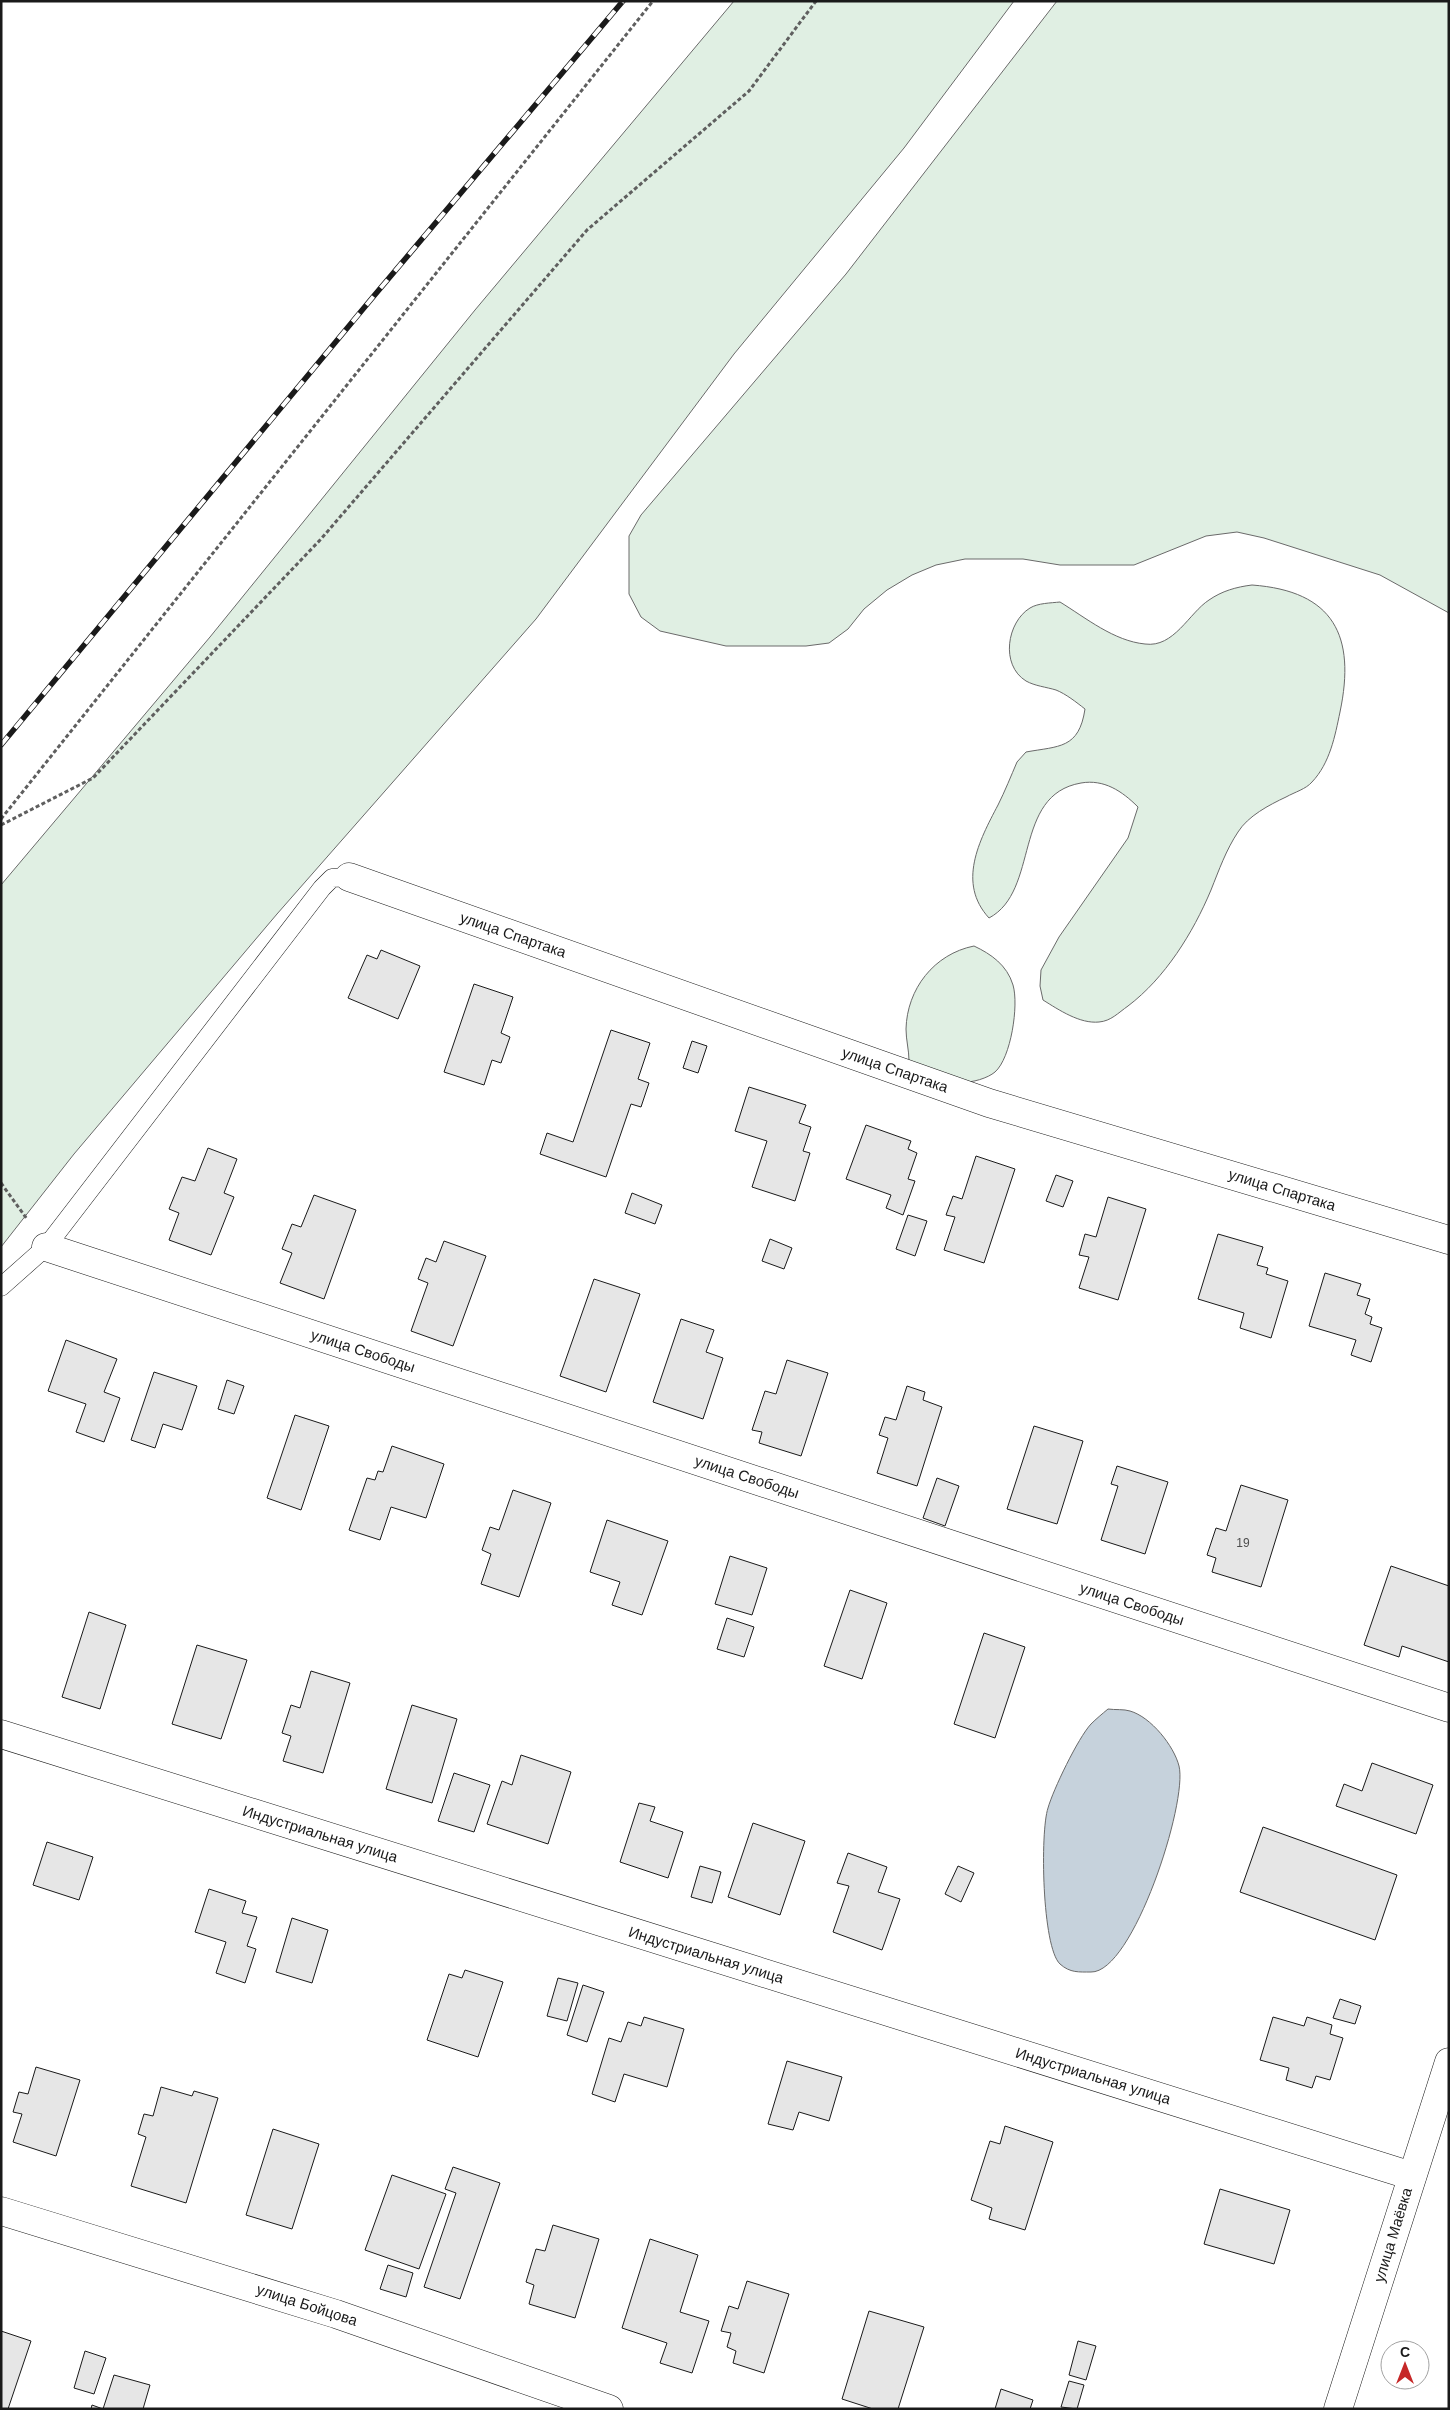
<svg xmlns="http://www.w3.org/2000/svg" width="1450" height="2410" font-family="Arial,sans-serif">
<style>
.green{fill:#e0efe3;stroke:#6a6a6a}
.water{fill:#c6d2dc;stroke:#6a6a6a}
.building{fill:#e6e6e6;stroke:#1a1a1a}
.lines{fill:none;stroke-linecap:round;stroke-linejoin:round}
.service-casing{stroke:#1a1a1a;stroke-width:19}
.minor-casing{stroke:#1a1a1a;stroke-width:29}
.path{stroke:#5f5f5f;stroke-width:3;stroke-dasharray:4 2.5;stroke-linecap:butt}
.service{stroke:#fff;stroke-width:18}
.minor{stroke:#fff;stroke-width:28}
.rail-casing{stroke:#1a1a1a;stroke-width:5.5}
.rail{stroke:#fff;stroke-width:4;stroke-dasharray:11;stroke-linecap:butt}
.labels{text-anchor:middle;stroke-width:4;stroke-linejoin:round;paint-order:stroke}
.number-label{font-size:12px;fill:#4d4d4d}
.street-label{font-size:15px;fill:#1a1a1a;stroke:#fff}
</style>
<rect width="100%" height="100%" fill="#fff"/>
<g class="green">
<polygon points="734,1 1014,1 904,148 734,354 536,619 277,914 74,1154 1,1247 1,885 210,637 475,310"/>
<polygon points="1057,1 1449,1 1449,613 1380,575 1264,538 1237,532 1206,536 1134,565 1060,565 1023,559 965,559 936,565 912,575 887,590 864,609 848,629 829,643 806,646 726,646 660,631 641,617 629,594 629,536 641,515 846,274"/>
<path d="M1252,585C1334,591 1356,636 1340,712C1335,736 1330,763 1312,782C1306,789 1295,792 1286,797C1269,805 1248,816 1238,832C1226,850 1219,870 1211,890C1193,933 1165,978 1128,1006C1118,1013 1111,1021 1099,1022C1080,1024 1059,1010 1043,1000L1040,986L1041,970L1059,937L1128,838L1138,807C1122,791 1104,779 1081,783C1012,795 1040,891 989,918C957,883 979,841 998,805C1005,791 1011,776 1017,762L1026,752C1059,746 1079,749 1085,709C1076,702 1066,694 1056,690C1046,687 1035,686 1026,681C1000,665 1007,622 1030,608C1038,603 1051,603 1060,602C1086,618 1114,641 1145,644C1174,648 1189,613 1209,600C1222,591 1236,587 1252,585Z"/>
<path d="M974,946C991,954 1007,965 1013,985C1019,1005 1011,1058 995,1072C988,1078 972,1083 962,1082C951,1082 922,1066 909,1061C909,1050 906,1040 906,1029C907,989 934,954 974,946Z"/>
</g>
<path class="water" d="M1108,1709C1115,1710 1124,1709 1130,1711C1151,1717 1174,1746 1179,1766C1188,1802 1133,1973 1091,1972C1079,1972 1070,1973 1060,1964C1042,1947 1040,1832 1048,1808C1053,1790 1078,1738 1091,1724C1096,1719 1102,1714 1108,1709Z"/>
<g class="building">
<polygon points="381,950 420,966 398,1019 348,998 367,955 377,959"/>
<polygon points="474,984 513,997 501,1033 510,1037 501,1063 492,1060 484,1085 444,1072"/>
<polygon points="611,1030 650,1043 638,1079 649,1083 641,1107 631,1104 606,1177 540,1154 547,1133 573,1142"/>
<polygon points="692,1041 707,1046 698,1073 683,1068"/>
<polygon points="749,1087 806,1105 799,1123 811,1127 803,1151 810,1153 795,1201 752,1187 767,1141 735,1131"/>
<polygon points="866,1125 911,1141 908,1149 917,1153 908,1179 915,1181 903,1215 886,1208 891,1195 846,1179"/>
<polygon points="208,1148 237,1159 224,1193 234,1197 211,1255 169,1240 179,1213 169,1209 182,1177 195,1181"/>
<polygon points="976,1156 1015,1169 984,1263 944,1250 955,1217 946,1215 953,1196 962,1199"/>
<polygon points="1056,1175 1073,1181 1063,1207 1046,1201"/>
<polygon points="632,1193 662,1205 655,1224 625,1213"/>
<polygon points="314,1195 356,1210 324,1299 280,1283 292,1253 282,1249 292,1224 301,1227"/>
<polygon points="1108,1197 1146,1209 1118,1300 1079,1288 1089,1257 1079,1255 1085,1234 1096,1237"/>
<polygon points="908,1215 927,1221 915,1256 896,1249"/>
<polygon points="1218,1234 1263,1247 1257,1265 1268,1268 1266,1274 1288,1281 1271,1338 1240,1328 1244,1313 1198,1299"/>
<polygon points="770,1239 792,1248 784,1269 762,1261"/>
<polygon points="444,1241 486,1256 453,1346 411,1331 428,1283 418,1279 426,1258 436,1262"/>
<polygon points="1325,1273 1361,1284 1357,1295 1370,1299 1365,1314 1372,1317 1370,1324 1382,1328 1371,1362 1351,1355 1356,1340 1309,1326"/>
<polygon points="594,1279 640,1294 606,1392 560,1376"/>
<polygon points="681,1319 714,1330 706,1352 723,1358 703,1419 653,1402"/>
<polygon points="66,1340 117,1359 104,1392 120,1398 104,1442 76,1432 86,1404 48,1391"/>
<polygon points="787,1360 828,1373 801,1456 759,1443 762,1432 752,1430 765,1391 776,1394"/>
<polygon points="154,1372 197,1386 182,1430 163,1424 155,1448 131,1440"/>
<polygon points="227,1380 244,1386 234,1414 218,1409"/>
<polygon points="907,1386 925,1392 923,1400 942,1407 917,1486 877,1473 888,1438 879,1435 885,1417 896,1420"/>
<polygon points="295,1415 329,1426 301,1510 267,1498"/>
<polygon points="1034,1426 1083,1441 1057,1524 1007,1509"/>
<polygon points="392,1446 444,1464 426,1518 391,1507 380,1540 349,1530 367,1478 375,1480 378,1471 383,1472"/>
<polygon points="1117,1466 1168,1482 1145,1554 1101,1540 1118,1486 1111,1484"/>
<polygon points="937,1478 959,1486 945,1526 923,1518"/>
<polygon points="1241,1485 1288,1500 1261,1587 1212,1572 1216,1558 1207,1555 1216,1528 1226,1531"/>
<polygon points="513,1490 551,1503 519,1597 481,1584 491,1554 482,1550 490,1527 499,1530"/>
<polygon points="607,1520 668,1541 642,1615 612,1605 620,1582 590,1572"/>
<polygon points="730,1556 767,1568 752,1615 715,1604"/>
<polygon points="1391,1566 1449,1586 1449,1662 1402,1646 1399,1657 1364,1645"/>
<polygon points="850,1590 887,1603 862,1679 824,1666"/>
<polygon points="89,1612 126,1625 100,1709 62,1697"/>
<polygon points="727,1618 754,1627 744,1657 717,1649"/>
<polygon points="984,1633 1025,1647 995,1738 954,1724"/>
<polygon points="197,1645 247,1660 221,1739 172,1724"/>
<polygon points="311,1671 350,1683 323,1773 283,1761 291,1736 282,1733 291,1705 300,1708"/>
<polygon points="412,1705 457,1719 432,1803 386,1789"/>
<polygon points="521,1755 571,1772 548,1844 487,1824 502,1781 512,1785"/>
<polygon points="1372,1763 1433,1785 1416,1834 1336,1806 1344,1784 1362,1791"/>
<polygon points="454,1773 490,1785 474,1832 438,1821"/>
<polygon points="639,1803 655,1807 650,1821 683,1832 668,1878 620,1862"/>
<polygon points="753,1823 805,1841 780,1915 728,1897"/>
<polygon points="1263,1827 1397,1875 1375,1940 1240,1892"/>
<polygon points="47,1842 93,1857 79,1900 33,1885"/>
<polygon points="848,1853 887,1867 878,1892 900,1899 882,1950 833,1932 849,1886 837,1883"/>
<polygon points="700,1866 721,1872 712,1903 691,1897"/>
<polygon points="958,1866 974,1873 961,1902 945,1894"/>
<polygon points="209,1889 246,1901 242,1913 257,1917 247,1946 256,1949 245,1983 216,1973 226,1942 195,1932"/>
<polygon points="292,1918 328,1930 312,1983 276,1972"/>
<polygon points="465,1970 503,1982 478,2057 427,2040 449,1974 462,1978"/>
<polygon points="558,1978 578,1983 567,2021 547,2016"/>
<polygon points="583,1985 604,1992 587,2042 567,2035"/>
<polygon points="1340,1999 1361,2006 1355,2024 1333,2018"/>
<polygon points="644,2017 684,2029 667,2087 624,2074 615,2102 592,2094 609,2038 621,2042 628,2022 641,2026"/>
<polygon points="1273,2017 1304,2026 1307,2017 1332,2025 1330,2034 1343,2038 1330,2080 1316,2076 1312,2088 1286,2080 1289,2068 1260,2060"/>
<polygon points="787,2061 842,2077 829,2121 799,2112 793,2130 768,2124"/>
<polygon points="36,2067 80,2080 56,2156 13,2142 22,2114 13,2112 19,2092 28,2094"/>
<polygon points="161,2087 192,2096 194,2091 218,2098 186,2203 131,2186 146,2137 138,2134 144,2114 153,2116"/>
<polygon points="1005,2126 1053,2142 1025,2230 989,2219 992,2208 971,2200 990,2141 1000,2144"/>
<polygon points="273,2129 319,2144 292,2229 246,2215"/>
<polygon points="453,2167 500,2183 460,2299 424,2287 456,2193 445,2189"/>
<polygon points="392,2175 446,2194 419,2269 365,2250"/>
<polygon points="1220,2189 1290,2210 1274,2264 1204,2244"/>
<polygon points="553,2225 599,2239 575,2318 529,2304 534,2285 526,2282 536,2249 545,2251"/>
<polygon points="650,2239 698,2255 680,2312 709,2321 692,2373 660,2363 667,2343 622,2328"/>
<polygon points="388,2265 413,2273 406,2297 380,2289"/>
<polygon points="747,2281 789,2294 764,2373 733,2363 736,2351 727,2347 731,2333 721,2331 729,2306 738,2309"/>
<polygon points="869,2311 924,2327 898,2409 873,2409 842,2399"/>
<polygon points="1,2331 31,2341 8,2409 1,2409"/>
<polygon points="1078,2341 1096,2346 1086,2380 1069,2375"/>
<polygon points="85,2351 106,2358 94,2394 74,2388"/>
<polygon points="114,2375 150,2385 143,2409 91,2409 92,2405 103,2409"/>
<polygon points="1069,2381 1084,2385 1077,2409 1061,2407"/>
<polygon points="1001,2389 1033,2400 1030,2409 990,2409 995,2409"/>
</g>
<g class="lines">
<g class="service-casing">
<polyline id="service" points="1,1287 46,1247 322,888 332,878 349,877"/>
</g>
<g class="minor-casing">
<g id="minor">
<polyline points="349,877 989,1103 1449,1240"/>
<polyline points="46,1247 1449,1708"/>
<polyline points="1,1734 1412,2176"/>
<polyline points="1,2211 336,2314 609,2409"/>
<polyline points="1338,2409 1449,2062"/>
</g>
</g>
<g class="path">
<polyline points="1,819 653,1"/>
<polyline points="1,825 93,778 321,539 587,230 749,91 816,1"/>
<polyline points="1,1183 27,1219"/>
</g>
<use href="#service" class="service"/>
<use href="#minor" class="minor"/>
<g class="rail-casing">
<polyline id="rail" points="1,745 373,297 623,1"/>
</g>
<use href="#rail" class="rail"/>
</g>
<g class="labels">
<g class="number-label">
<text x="1243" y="1547">19</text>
</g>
<g class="street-label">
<text transform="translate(513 935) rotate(19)" y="5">улица Спартака</text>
<text transform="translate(895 1070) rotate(19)" y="5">улица Спартака</text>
<text transform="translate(1282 1190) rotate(17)" y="5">улица Спартака</text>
<text transform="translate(363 1351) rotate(18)" y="5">улица Свободы</text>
<text transform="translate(747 1477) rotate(18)" y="5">улица Свободы</text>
<text transform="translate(1132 1604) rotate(18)" y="5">улица Свободы</text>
<text transform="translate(320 1834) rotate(17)" y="5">Индустриальная улица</text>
<text transform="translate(706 1955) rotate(17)" y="5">Индустриальная улица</text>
<text transform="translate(1093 2076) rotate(17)" y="5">Индустриальная улица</text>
<text transform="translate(1393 2235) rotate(-73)" y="5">улица Маёвка</text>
<text transform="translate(307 2305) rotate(18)" y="5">улица Бойцова</text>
</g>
</g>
<rect width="1450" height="2410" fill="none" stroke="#1a1a1a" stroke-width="5"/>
<g transform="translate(1405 2365)"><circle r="24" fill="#ffffff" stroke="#a3a3a3"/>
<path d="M0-4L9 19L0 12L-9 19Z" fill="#c62828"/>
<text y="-8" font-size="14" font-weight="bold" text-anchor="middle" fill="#1a1a1a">С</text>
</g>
</svg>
